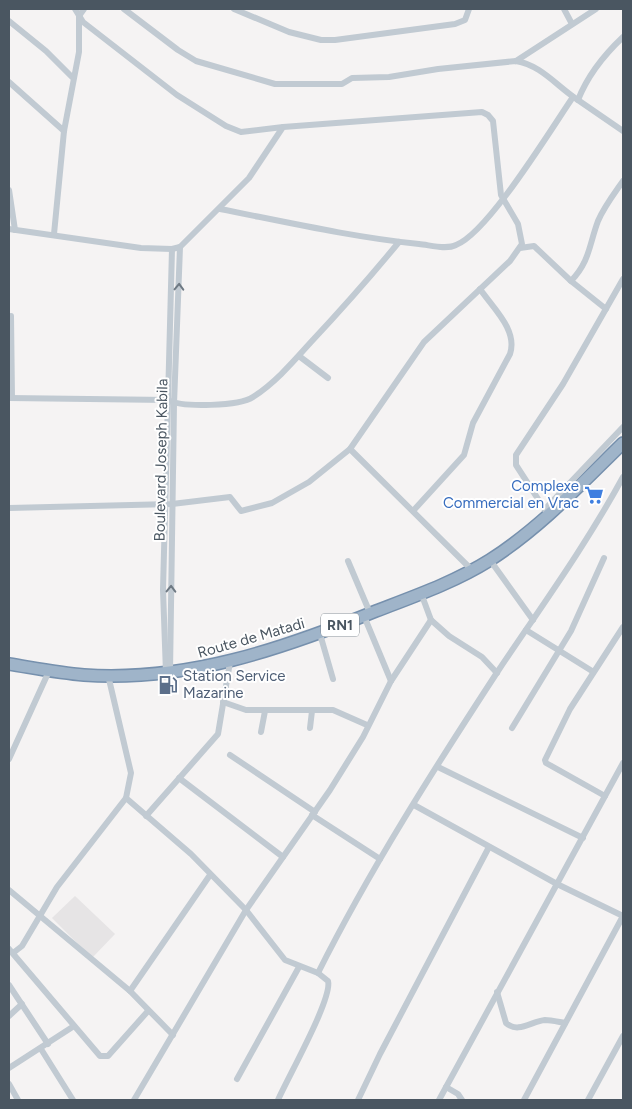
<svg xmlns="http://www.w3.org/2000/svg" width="632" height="1109" font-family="Figtree,sans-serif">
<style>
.education{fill:#e6e4e5}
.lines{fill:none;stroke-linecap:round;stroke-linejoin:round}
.trunk-casing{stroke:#7690ad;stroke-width:14}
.minor{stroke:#c1cad2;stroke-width:6}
.trunk{stroke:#9fb4c9;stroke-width:11}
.oneway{stroke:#6e7983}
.labels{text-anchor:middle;stroke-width:4;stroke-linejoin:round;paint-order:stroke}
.shield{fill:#fff;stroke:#808990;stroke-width:1}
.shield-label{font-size:14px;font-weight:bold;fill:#4a5661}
.street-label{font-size:15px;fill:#4a5661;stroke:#fff}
.shop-label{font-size:15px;fill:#366cbe;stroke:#fff;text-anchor:end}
.service-label{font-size:15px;fill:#4e5e75;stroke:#fff;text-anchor:start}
</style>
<rect width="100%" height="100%" fill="#f5f3f3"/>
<polygon class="education" points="75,896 115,934 92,958 52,918"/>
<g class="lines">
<g class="trunk-casing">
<path id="trunk" d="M9,664C34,668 59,673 84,675C187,682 282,649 376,611C415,596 455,582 490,560C540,528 581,484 623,443"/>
</g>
<g class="minor">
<polyline points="75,9 83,22 177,95 226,126 241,132 283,127"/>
<path d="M124,9L178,50L196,61L275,84H342L352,78L389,77L438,69L516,61C540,65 555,84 575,98C591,109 607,120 623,131"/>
<polyline points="234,9 289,32 321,40 335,40 455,24 465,20 469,9"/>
<polyline points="564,9 572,24"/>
<polyline points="9,21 46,51 72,77"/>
<polyline points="516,61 596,9"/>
<polyline points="9,82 64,131"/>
<path d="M578,100C587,77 605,54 623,37"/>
<polyline points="9,190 15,230"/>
<path d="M220,209C286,222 352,237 419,244C430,245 446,250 456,245C488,233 551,129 573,97"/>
<polyline points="9,229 141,248 172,249 180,247 249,178 283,127 482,112 488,115 493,121 501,195 518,224 522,244 510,261 424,342 350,449 309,482 272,503 241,511 230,497 172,504 9,508"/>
<polyline points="54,234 64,131 79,52 79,16 84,9"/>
<path d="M520,248L534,246L571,281C590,261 589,245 598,221C604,207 614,194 623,181"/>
<polyline points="571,281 606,309"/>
<polyline points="11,316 12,398"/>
<polyline points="299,356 328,378"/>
<path d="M9,398L168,400C182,408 240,406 253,397C275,383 293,362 311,342C341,310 371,276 399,242"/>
<polyline points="350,449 472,570"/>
<polyline points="545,509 623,427"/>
<path d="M413,511L464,455L473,423L510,354C518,330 493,308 480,289"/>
<polyline points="549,516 516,465 516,455 563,384 623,279"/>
<polyline points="490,560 533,620"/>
<polyline points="348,561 370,613"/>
<polyline points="421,593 431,620 449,636 482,657 497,673"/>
<polyline points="364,616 391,681"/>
<polyline points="526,630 592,671"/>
<polyline points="320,634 333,679"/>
<polyline points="166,673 163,590 172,249"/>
<polyline points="170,673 174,404 180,247"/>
<path d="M108,675L131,773L126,798L191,854L246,910L285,960L318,973L328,981C333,998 287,1079 278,1100"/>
<polyline points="223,702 246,710 333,710 367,725"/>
<polyline points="310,728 312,711"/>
<polyline points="512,728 571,631 604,558"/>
<polyline points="261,732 265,711"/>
<polyline points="230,755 315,812"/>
<polyline points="9,759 49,671"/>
<polyline points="438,767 583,838"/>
<polyline points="179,778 283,857"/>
<polyline points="605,796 546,763 545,760 570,709 623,627"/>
<polyline points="414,805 557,884 623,916"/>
<polyline points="312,815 380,859"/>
<polyline points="146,816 218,734 230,662"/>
<polyline points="9,890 130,991 173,1035"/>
<polyline points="9,949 100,1056 108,1056 148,1011"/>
<polyline points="13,953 22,946 57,887 126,798"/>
<path d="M318,973C370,869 434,769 498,671C541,607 586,545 623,477"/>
<polyline points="9,985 48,1044"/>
<polyline points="130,991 210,875"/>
<path d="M497,992L506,1023C518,1034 532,1021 545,1020C551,1020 559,1022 565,1023"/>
<polyline points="9,1016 22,1004"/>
<polyline points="41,1049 73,1100"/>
<polyline points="9,1068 74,1026"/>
<polyline points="237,1079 299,967"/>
<polyline points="9,1084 18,1100"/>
<polyline points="446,1087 458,1094 462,1100"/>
<polyline points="134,1100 246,910 330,790 363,737 391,681 431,620"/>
<polyline points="358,1100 380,1054 489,847"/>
<polyline points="439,1100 623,763"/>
<polyline points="524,1100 623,916"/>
<polyline points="588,1100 623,1036"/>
</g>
<use href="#trunk" class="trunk"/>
</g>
<defs><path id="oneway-chevron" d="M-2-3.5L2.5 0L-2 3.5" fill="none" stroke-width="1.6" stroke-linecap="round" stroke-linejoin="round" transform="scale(1.25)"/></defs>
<g class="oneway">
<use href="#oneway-chevron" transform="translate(179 287) rotate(-88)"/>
<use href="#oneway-chevron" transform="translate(171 589) rotate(-89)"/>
</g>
<defs>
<g id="supermarket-bare" transform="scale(1.5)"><path d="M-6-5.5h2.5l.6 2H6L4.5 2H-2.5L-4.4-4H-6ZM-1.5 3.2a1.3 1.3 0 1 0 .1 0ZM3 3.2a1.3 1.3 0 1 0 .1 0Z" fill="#3f7fe0" stroke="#fff" stroke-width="2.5" paint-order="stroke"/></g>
<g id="fuel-bare" transform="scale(1.5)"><path d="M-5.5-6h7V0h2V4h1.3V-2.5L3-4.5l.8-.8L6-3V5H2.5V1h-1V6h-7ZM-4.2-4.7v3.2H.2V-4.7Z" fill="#5c6f8a" stroke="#fff" stroke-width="2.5" paint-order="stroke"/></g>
</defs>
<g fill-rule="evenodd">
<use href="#supermarket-bare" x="594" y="495"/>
<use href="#fuel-bare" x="168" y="685"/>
</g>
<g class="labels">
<rect class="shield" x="321" y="613.5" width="38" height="23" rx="4"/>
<g class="shield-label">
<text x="340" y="630">RN1</text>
</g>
<g class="street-label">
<text transform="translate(161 460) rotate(-89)" y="5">Boulevard Joseph Kabila</text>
<text transform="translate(251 638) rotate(-16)" y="5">Route de Matadi</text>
</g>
<g class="shop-label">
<text x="579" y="491">Complexe<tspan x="579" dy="17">Commercial en Vrac</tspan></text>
</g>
<g class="service-label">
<text x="183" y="681">Station Service<tspan x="183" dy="17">Mazarine</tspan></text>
</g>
</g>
<rect width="632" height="1109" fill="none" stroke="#4a5661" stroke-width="20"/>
</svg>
